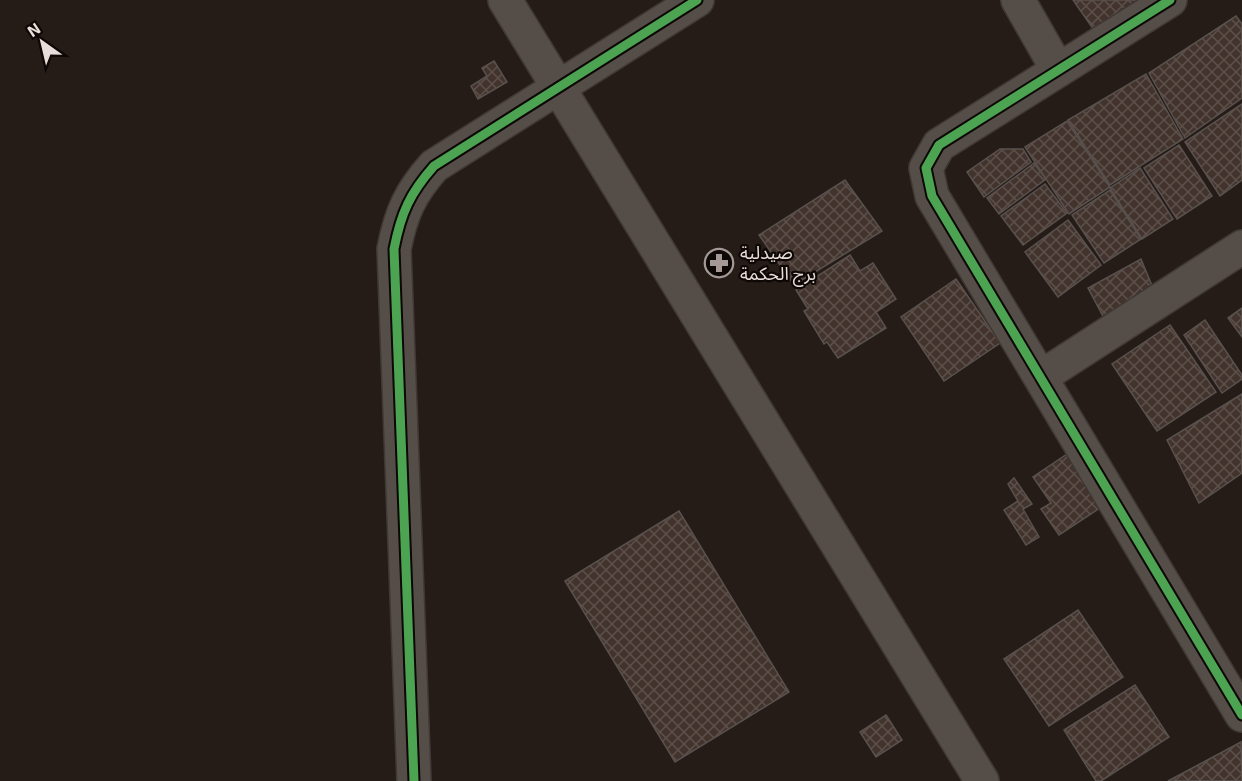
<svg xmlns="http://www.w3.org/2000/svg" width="1242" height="781" font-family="'Exo 2','Noto Sans Arabic',sans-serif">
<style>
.building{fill:url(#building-cross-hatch);stroke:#59514d;stroke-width:1.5}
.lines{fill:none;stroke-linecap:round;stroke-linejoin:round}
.minor-casing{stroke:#3f3834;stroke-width:36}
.tertiary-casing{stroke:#3f3834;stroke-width:36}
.minor{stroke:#554e48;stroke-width:33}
.tertiary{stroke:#554e48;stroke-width:33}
.cycleway-casing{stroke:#0d0705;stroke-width:13}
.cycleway{stroke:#4ca352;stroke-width:9}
.labels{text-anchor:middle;stroke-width:4.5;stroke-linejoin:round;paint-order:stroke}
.poi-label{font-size:18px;fill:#e8ddd8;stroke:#0d0705;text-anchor:start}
</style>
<defs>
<pattern id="building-cross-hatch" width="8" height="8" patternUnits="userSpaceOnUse" patternTransform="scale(1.5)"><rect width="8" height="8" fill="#42332d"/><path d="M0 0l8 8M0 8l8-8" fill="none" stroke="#5d504b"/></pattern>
</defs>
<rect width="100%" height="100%" fill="#251c18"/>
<g class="building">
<polygon points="1073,0 1142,0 1094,30"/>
<polygon points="1236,16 1242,24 1242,98 1185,138 1149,73"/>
<polygon points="494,61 507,82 478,99 471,86 487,76 482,68"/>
<polygon points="1146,74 1183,139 1110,185 1068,120"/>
<polygon points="1242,104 1242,180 1220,196 1185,142"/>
<polygon points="1067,121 1110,187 1069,214 1025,147"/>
<polygon points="1179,145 1212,196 1177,219 1144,168"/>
<polygon points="1000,149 1023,149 1031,162 984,197 967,172"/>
<polygon points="1034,163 1046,179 999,214 987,198"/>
<polygon points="1140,168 1173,219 1142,239 1110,188"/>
<polygon points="845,180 882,231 794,285 759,235"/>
<polygon points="1045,184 1067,213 1023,245 1001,216"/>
<polygon points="1110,190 1141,239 1104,263 1072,215"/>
<polygon points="1068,220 1101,265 1058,297 1025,252"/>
<polygon points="850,255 860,271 873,263 896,299 876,312 886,328 838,358 827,342 824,344 804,311 808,309 796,290"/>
<polygon points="1141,259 1155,293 1105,320 1088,288"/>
<polygon points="956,279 1000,343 944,381 901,317"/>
<polygon points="1242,308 1242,337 1228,318"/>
<polygon points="1205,320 1242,375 1242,379 1222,393 1184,335"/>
<polygon points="1170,325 1216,392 1157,431 1112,364"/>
<polygon points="1242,394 1242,473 1199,503 1167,440"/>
<polygon points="1070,452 1106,504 1059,535 1041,509 1051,503 1033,477"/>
<polygon points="1014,478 1032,504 1023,509 1039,537 1026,545 1004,510 1018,501 1008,484"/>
<polygon points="679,511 789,692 675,762 565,581"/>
<polygon points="1078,610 1123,677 1049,726 1004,659"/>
<polygon points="1135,685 1169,737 1101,781 1096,781 1064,730"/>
<polygon points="886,715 902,740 876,757 860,732"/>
<polygon points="1241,742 1242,781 1168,781"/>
</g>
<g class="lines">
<g class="minor-casing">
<g id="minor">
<polyline points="1018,0 1058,70"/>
<polyline points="1170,0 939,145 926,168 932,196 1242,715"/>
<polyline points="1041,377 1242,247"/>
<path d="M414,781L394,249C401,213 410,193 434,166L697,0"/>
</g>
</g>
<g class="tertiary-casing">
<polyline id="tertiary" points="505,0 982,781"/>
</g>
<use href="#minor" class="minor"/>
<use href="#tertiary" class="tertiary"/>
<g class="cycleway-casing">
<g id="cycleway">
<polyline points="1170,0 939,145 926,168 932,196 1242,715"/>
<path d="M414,781L394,249C401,213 410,193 434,166L697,0"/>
</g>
</g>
<use href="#cycleway" class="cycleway"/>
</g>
<defs>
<g id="pharmacy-ring" transform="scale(1.5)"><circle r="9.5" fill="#0d0705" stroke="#a49995" stroke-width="1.5"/><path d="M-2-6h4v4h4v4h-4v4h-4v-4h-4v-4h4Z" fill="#a49995"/></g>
</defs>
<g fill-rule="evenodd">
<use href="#pharmacy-ring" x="719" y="263"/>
</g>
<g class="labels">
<g class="poi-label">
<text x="740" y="259">صيدلية<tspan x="740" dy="21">برج الحكمة</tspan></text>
</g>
</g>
<g transform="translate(42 42) rotate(326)" stroke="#0d0705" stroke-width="4.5" paint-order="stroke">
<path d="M0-4.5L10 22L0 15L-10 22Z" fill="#e8ddd8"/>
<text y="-9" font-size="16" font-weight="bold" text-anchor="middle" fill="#e8ddd8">N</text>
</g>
</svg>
